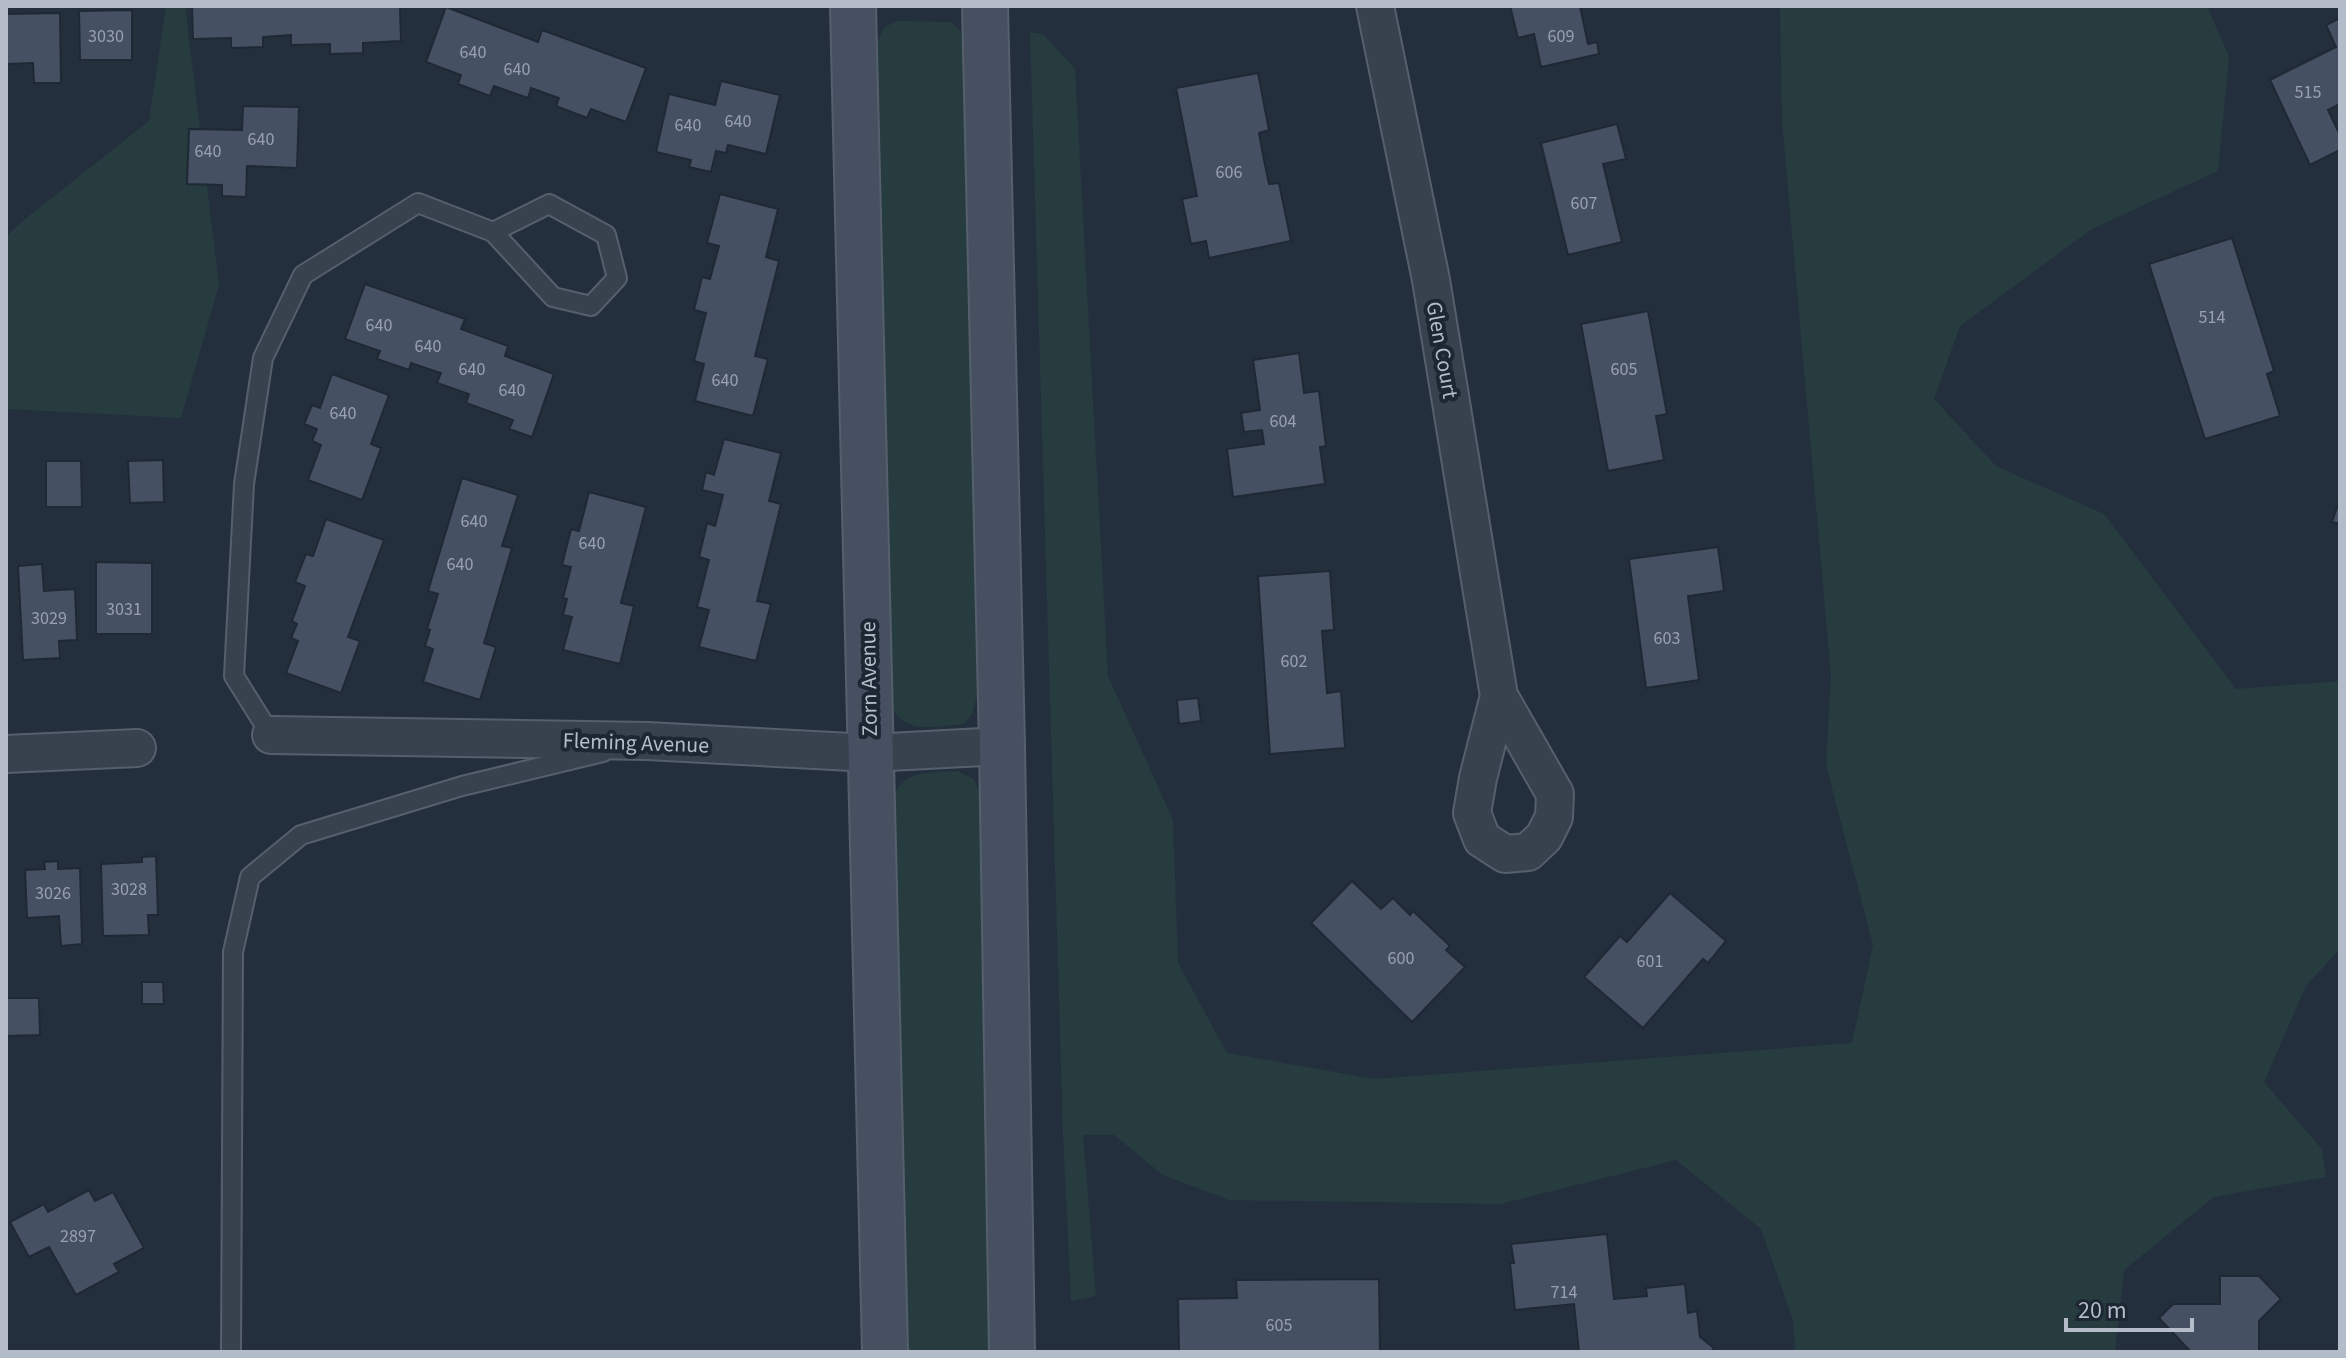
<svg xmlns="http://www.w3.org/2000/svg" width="2346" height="1358" font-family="'Source Sans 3',sans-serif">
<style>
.green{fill:#263c3f}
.building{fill:#455162;stroke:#1f2835;stroke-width:2}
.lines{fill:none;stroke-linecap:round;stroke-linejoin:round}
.lane-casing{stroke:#565f6c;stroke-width:22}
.street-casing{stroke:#565f6c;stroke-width:40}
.secondary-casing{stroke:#565f6c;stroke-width:48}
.lane{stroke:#38414e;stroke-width:18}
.street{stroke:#38414e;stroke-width:36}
.secondary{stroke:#465061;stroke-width:44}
.labels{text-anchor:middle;stroke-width:8;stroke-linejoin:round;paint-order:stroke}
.number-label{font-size:18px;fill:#98a1af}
.street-label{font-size:22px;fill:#b4bcc9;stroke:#1d2633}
</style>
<rect width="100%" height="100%" fill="#242f3e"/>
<g class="green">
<polygon points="166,6 185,6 219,285 181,418 6,409 6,237 25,219 149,121"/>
<polygon points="1780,6 2207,6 2229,57 2218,171 2092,229 1960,326 1934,399 1996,466 2104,514 2236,689 2340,681 2340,949 2306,986 2264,1082 2322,1149 2326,1177 2214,1197 2124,1270 2115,1352 1795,1352 1793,1320 1761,1229 1676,1160 1500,1204 1229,1200 1163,1175 1114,1135 1083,1135 1096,1296 1071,1301 1063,1134 1030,32 1043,34 1075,69 1108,676 1173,820 1178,963 1227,1053 1374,1079 1852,1043 1873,945 1826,765 1831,676 1782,121"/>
<path d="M896,21L951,22L960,30L964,45L977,696L972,714L964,724C937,726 909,735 893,710L878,41L884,28Z"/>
<path d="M957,771L974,779L980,795L992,1352H903L892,800C904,768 927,774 957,771Z"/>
</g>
<g class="building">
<polygon points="192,6 400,6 401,41 363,43 363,53 330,54 330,44 291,45 291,35 263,37 263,47 231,48 231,38 193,39"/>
<polygon points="1510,6 1580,6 1588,44 1597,42 1599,54 1541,67 1534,34 1518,38"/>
<polygon points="446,7 538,42 542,30 646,68 626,122 591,109 587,118 556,106 559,98 531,88 528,98 494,86 490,96 458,84 461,75 426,62"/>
<polygon points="132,10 132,60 80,60 79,11"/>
<polygon points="60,13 61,83 34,83 33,63 6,64 6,14"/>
<polygon points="2340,18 2340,104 2328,110 2340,135 2340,150 2310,165 2270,80 2336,47 2326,25"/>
<polygon points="1258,73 1269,130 1259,133 1264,160 1269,184 1279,183 1291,241 1209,258 1206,241 1191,244 1182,199 1197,196 1176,88"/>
<polygon points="721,81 780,95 766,154 728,145 726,153 716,151 711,172 689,167 691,160 656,152 669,94 715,105"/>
<polygon points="243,106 299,107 297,168 247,166 246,197 222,196 222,185 187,184 189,129 242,130"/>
<polygon points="1617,124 1626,159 1603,164 1622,242 1568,255 1541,143"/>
<polygon points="720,194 778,209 766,257 779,261 755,356 768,359 753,416 695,401 704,364 694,361 706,313 694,310 702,277 710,279 719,246 707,243"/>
<polygon points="2232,238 2274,371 2267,374 2280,416 2205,439 2149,264"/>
<polygon points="365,284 465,319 461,329 508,346 505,356 554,374 532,437 509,429 513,420 466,403 469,394 437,383 441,373 411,363 409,370 377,359 380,351 345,339"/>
<polygon points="1648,311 1667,414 1656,416 1664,460 1608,471 1581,324"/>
<polygon points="1299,353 1304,393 1319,391 1326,446 1320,447 1325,484 1233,497 1227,449 1264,444 1262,430 1244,432 1241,413 1260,410 1253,360"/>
<polygon points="332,374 389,395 371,444 381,448 362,500 308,480 321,445 312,441 317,429 304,424 312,405 320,408"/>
<polygon points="724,439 781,453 769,501 781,504 757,601 771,604 756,661 699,647 709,610 697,607 709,560 699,557 707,523 715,526 723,495 702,490 706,472 714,475"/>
<polygon points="163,460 164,502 130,503 128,461"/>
<polygon points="46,461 81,461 82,507 46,507"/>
<polygon points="462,478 518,495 502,546 512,548 484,643 496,647 480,700 423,682 433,649 425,646 430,630 427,629 438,594 428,591"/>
<polygon points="589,492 646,507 621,603 634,606 620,664 563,650 572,617 563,615 567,599 563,598 571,567 562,565 571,529 579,531"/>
<polygon points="2340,499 2340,524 2332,522"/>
<polygon points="326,519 384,540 348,637 360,641 341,693 286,673 298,641 291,638 297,624 292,621 305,586 295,582 306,554 313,556"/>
<polygon points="1718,547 1724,591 1688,596 1699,680 1646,688 1629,559"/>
<polygon points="96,562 152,563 152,634 96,634"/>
<polygon points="42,564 44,591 75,589 77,640 59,641 60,658 23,660 18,566"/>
<polygon points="1330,571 1334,630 1322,631 1327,693 1341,691 1345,748 1270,754 1258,576"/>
<polygon points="1198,698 1201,721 1179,724 1177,700"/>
<polygon points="156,856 158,915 148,915 149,935 103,936 101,864 142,862 142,857"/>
<polygon points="58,861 58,869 80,868 82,944 61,946 59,916 27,918 25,870 45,869 44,862"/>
<polygon points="1352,881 1381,909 1393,898 1410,915 1413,911 1450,946 1446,950 1465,967 1412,1022 1311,923"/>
<polygon points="1670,893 1726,941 1708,963 1703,959 1643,1028 1584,977 1620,936 1627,942"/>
<polygon points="142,982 163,982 164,1004 142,1004"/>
<polygon points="6,998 39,998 40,1035 6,1036"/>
<polygon points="89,1190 95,1201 113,1192 144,1248 114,1264 119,1272 76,1295 49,1247 29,1257 10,1222 44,1204 48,1212"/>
<polygon points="1607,1234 1614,1299 1647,1296 1646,1288 1685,1284 1688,1313 1697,1311 1700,1337 1714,1348 1711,1352 1579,1352 1574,1304 1515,1310 1510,1263 1514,1263 1511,1244"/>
<polygon points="2220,1276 2259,1276 2281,1299 2259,1321 2259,1352 2191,1352 2159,1318 2173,1304 2220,1304"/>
<polygon points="1379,1279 1380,1352 1179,1352 1178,1299 1237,1298 1236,1280"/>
</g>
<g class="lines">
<g class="lane-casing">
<g id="lane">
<polyline points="271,735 234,676 244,484 263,358 303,275 418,203 493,232 553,297 591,306 617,278 606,235 549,204 493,232"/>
<polyline points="231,1352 233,952 250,877 301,835 462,786 603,752"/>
</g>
</g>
<g class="street-casing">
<g id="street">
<polyline points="1375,6 1431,280 1499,696 1555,794 1554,817 1544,837 1528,852 1505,854 1482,839 1472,813 1478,778 1499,696"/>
<polyline points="271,735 648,741 870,753 1002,746"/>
<polyline points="6,754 137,748"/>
</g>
</g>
<g class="secondary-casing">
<g id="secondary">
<polyline points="853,6 885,1352"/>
<polyline points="985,6 1002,746 1012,1352"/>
</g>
</g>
<use href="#lane" class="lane"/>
<use href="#street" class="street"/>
<use href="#secondary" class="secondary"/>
</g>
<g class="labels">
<g class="number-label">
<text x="106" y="42">3030</text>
<text x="1561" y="42">609</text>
<text x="473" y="58">640</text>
<text x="517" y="75">640</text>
<text x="2308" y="98">515</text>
<text x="738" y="127">640</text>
<text x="688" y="131">640</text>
<text x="261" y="145">640</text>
<text x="208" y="157">640</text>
<text x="1229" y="178">606</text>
<text x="1584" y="209">607</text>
<text x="2212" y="323">514</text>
<text x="379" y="331">640</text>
<text x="428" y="352">640</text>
<text x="472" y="375">640</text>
<text x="1624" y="375">605</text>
<text x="725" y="386">640</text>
<text x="512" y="396">640</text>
<text x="343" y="419">640</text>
<text x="1283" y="427">604</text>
<text x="474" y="527">640</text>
<text x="592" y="549">640</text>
<text x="460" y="570">640</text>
<text x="124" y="615">3031</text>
<text x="49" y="624">3029</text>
<text x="1667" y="644">603</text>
<text x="1294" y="667">602</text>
<text x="129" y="895">3028</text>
<text x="53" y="899">3026</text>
<text x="1401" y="964">600</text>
<text x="1650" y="967">601</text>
<text x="78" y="1242">2897</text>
<text x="1564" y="1298">714</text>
<text x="1279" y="1331">605</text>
</g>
<g class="street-label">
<text transform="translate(1443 350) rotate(80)" y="8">Glen Court</text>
<text transform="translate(868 679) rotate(-91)" y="8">Zorn Avenue</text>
<text transform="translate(636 742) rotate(2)" y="8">Fleming Avenue</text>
</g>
</g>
<rect width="2346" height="1358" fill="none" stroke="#b4bcc9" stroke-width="16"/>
<path d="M2066 1318v12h126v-12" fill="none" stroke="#b4bcc9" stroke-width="4"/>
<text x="2078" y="1318" font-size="24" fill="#b4bcc9" stroke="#1d2633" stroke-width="6" paint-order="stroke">20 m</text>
</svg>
